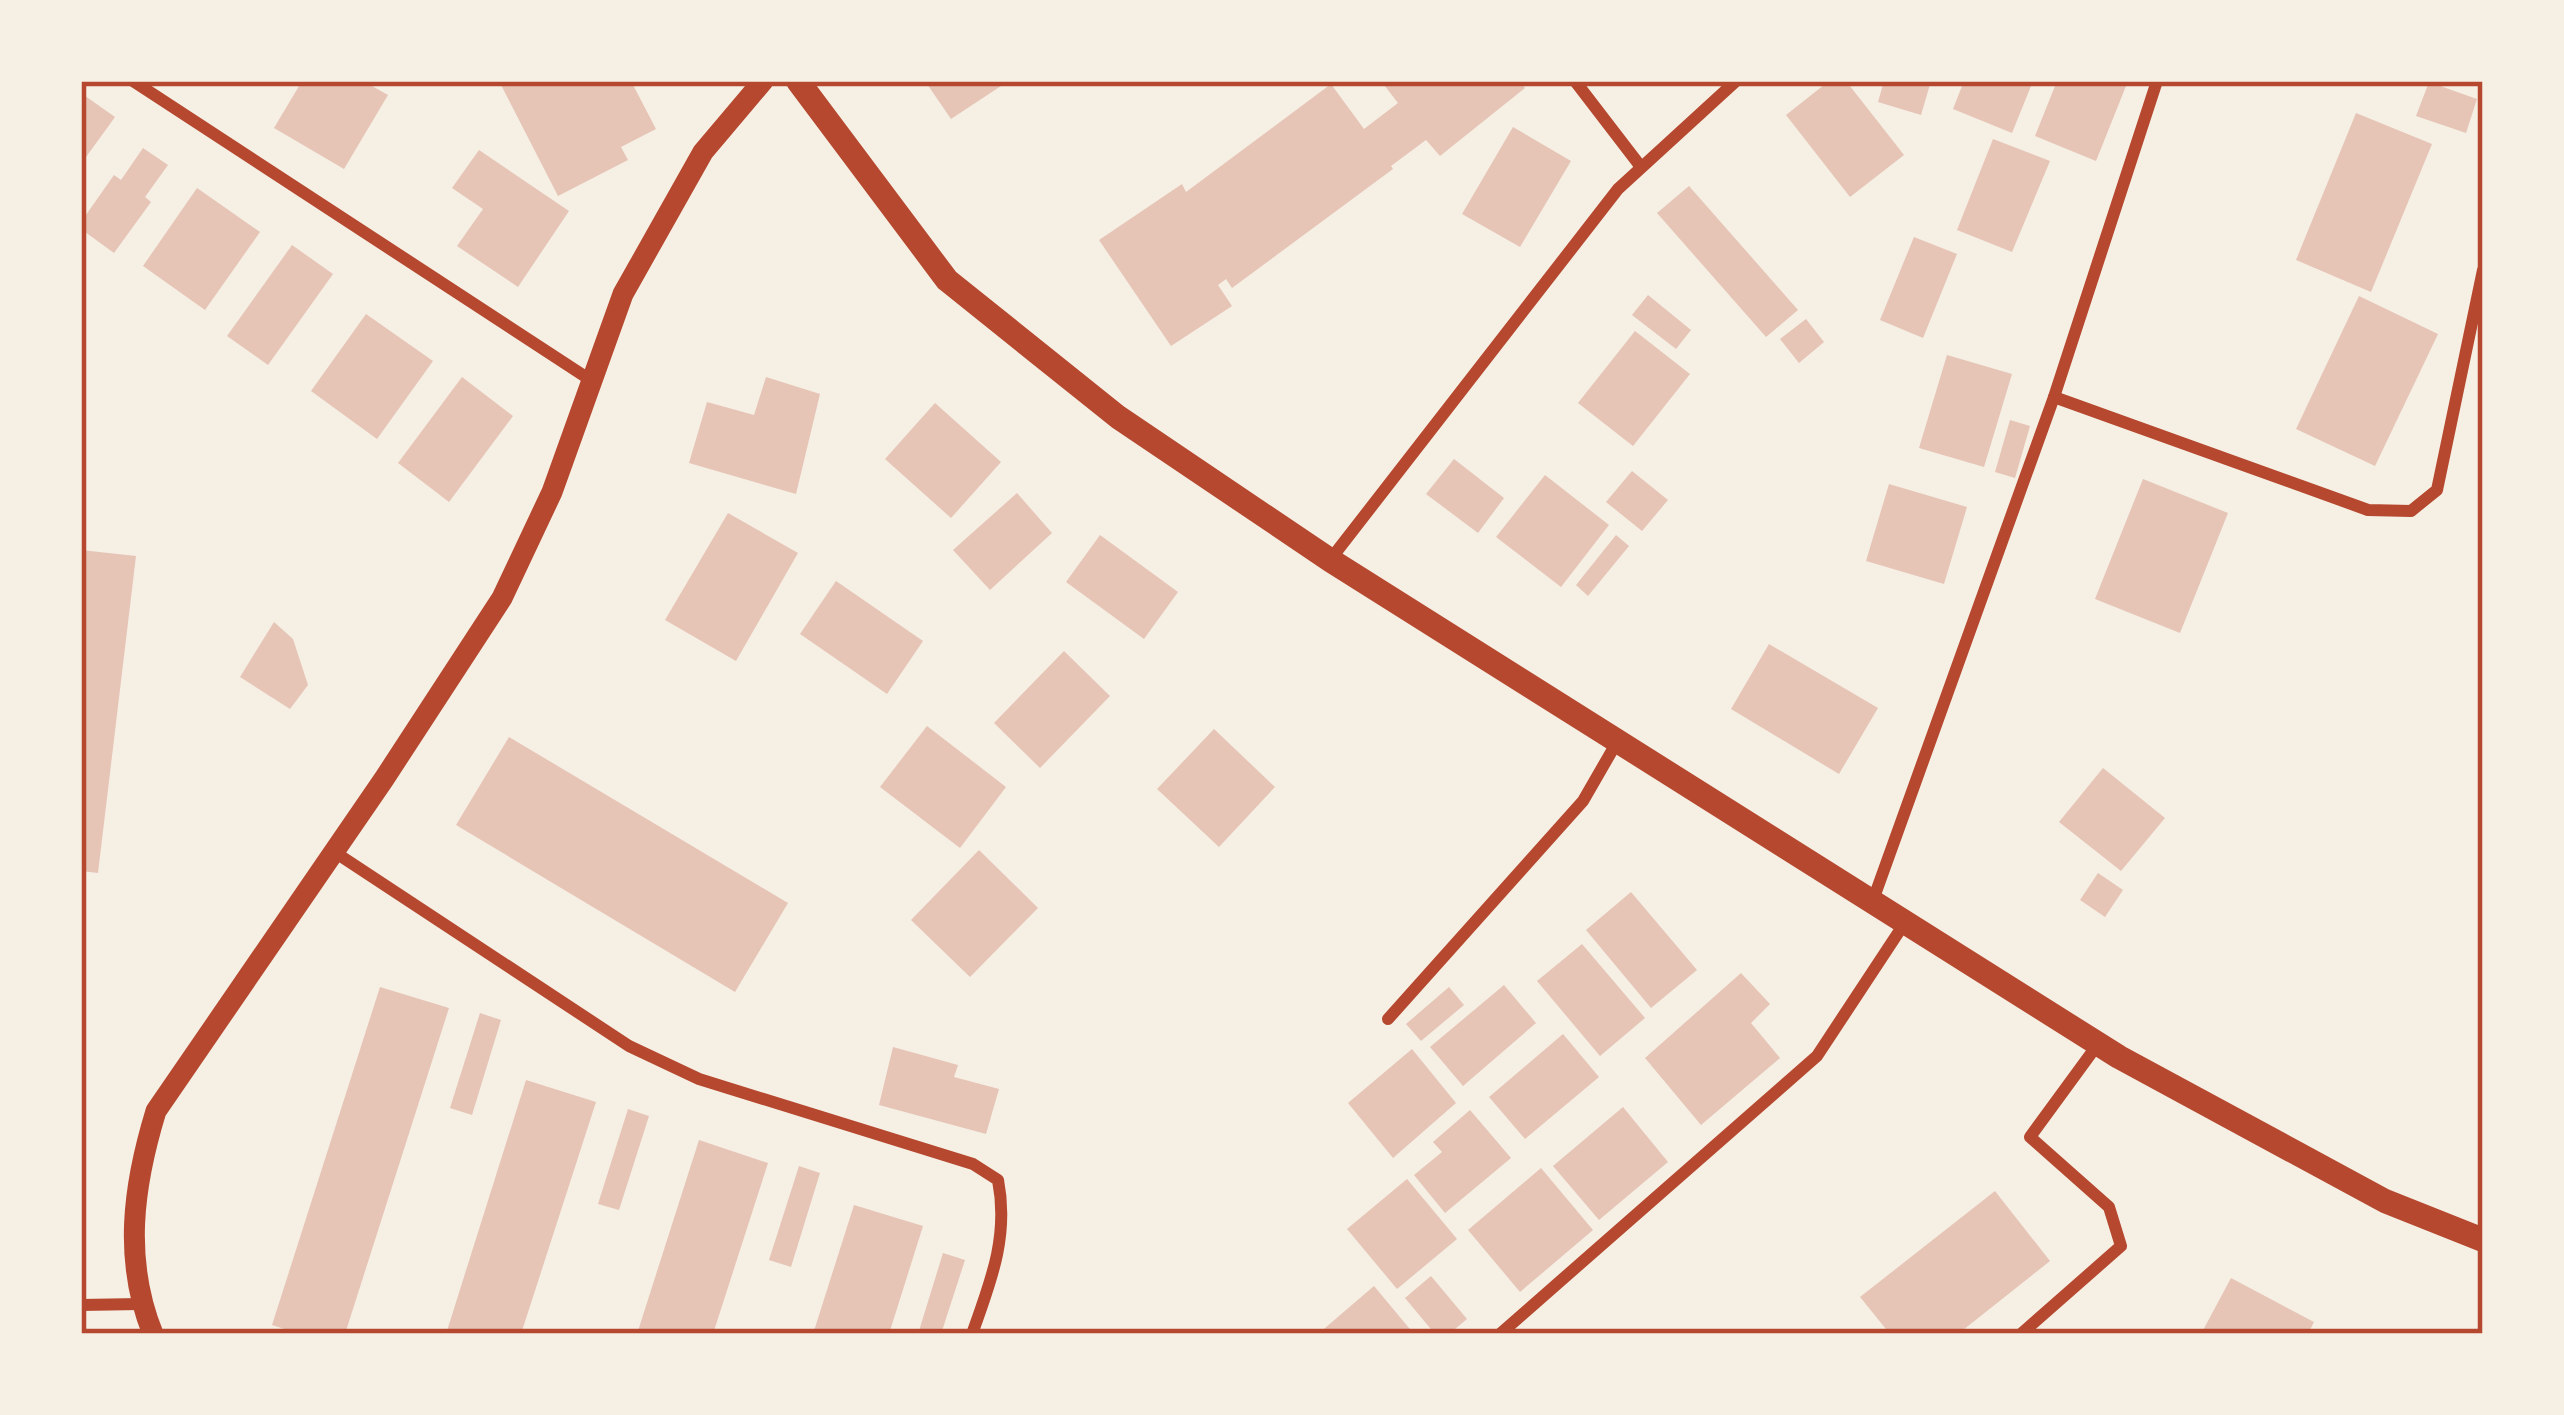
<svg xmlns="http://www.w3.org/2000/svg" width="2564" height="1415" font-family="'PT Sans',sans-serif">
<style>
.building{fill:#e6c5b7}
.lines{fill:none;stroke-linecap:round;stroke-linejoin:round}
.minor{stroke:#b5482f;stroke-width:12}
.tertiary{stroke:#b5482f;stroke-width:21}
.secondary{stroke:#b5482f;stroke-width:24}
.neatline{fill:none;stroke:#b5482f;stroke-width:4.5}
</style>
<rect width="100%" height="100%" fill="#f6efe4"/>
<g class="building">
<polygon points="302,81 363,81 388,95 344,169 274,128"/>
<polygon points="499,81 615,81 617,86 631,81 656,129 621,147 628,160 558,196"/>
<polygon points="925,81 1002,81 1004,84 951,119"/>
<polygon points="1381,81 1519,81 1525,88 1440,156 1426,140 1391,166 1393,169 1232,288 1226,279 1218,285 1232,306 1171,346 1099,240 1182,184 1186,192 1331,84 1364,129 1398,103"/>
<polygon points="1829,81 1846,81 1904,155 1850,197 1786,115"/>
<polygon points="1884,81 1931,81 1921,115 1878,102"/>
<polygon points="1964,81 2033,81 2012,133 1953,109"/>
<polygon points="2057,81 2128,81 2096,161 2035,136"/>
<polygon points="2429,82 2477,99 2466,133 2416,116"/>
<polygon points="81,93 115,117 81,164"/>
<polygon points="2356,113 2432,144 2371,292 2296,260"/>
<polygon points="1513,127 1571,161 1520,247 1462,214"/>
<polygon points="1993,139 2050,161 2012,252 1957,230"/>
<polygon points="143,148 168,165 145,197 151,202 114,253 81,229 81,222 114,175 121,180"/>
<polygon points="479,150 569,211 518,287 457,246 483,209 452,188"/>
<polygon points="1689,186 1798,310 1766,337 1657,213"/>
<polygon points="197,188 260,232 205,310 143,266"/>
<polygon points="1914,237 1957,254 1923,338 1880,320"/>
<polygon points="292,245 333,274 268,365 227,336"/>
<polygon points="1648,295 1691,330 1676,349 1632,315"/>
<polygon points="2359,296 2438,334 2375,466 2296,429"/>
<polygon points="366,314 433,361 377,439 311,391"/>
<polygon points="1806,319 1824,342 1799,363 1780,339"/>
<polygon points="1635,331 1690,374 1633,446 1578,403"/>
<polygon points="1947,355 2012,374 1984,467 1919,448"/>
<polygon points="462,377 513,416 449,502 398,463"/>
<polygon points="766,377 820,394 796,494 689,463 707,402 754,415"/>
<polygon points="935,403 1001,462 951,518 885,459"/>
<polygon points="2010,420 2030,426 2015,478 1995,472"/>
<polygon points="1454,459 1504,498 1478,533 1426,494"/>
<polygon points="1632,471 1668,500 1642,531 1606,502"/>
<polygon points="1545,475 1609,525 1561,587 1496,537"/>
<polygon points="2143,479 2228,513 2180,633 2095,599"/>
<polygon points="1889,484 1967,507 1944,584 1866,561"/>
<polygon points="1017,493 1052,533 990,590 953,550"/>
<polygon points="728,513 798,553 736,661 665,620"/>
<polygon points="1100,535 1178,592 1144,639 1066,582"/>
<polygon points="1616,535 1629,546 1588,596 1576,585"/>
<polygon points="81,550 136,556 98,873 81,871"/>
<polygon points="836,581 923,641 887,694 800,634"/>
<polygon points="274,622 293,639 308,685 290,709 240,677"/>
<polygon points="1769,644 1878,708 1839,774 1731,709"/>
<polygon points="1064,651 1110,696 1040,768 994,723"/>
<polygon points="927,726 1006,787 960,848 880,787"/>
<polygon points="1214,729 1275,787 1219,847 1157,789"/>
<polygon points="509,737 788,903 735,992 456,825"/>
<polygon points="2103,768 2165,818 2121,871 2059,822"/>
<polygon points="979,850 1038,908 970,977 911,920"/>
<polygon points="2098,873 2123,890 2105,917 2080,900"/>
<polygon points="1631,892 1697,970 1651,1008 1586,930"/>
<polygon points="1582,944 1645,1018 1600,1056 1537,981"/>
<polygon points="1741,973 1770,1004 1751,1023 1780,1058 1701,1125 1645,1058"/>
<polygon points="1504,985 1536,1023 1463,1086 1430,1047"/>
<polygon points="380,987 449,1008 345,1334 300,1334 272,1325"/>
<polygon points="1449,987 1464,1005 1421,1041 1406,1024"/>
<polygon points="480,1013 501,1020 472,1115 450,1108"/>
<polygon points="1563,1034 1599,1077 1525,1139 1489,1097"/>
<polygon points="893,1047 958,1065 954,1077 999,1089 986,1134 879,1105"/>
<polygon points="1412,1049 1456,1103 1393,1158 1348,1103"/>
<polygon points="526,1080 596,1102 521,1334 446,1334"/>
<polygon points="1623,1107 1668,1162 1599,1220 1553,1166"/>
<polygon points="628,1109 649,1116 619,1210 598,1204"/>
<polygon points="1470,1110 1511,1158 1445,1213 1414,1175 1442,1152 1433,1142"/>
<polygon points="699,1140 768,1163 713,1334 637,1334"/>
<polygon points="799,1166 820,1173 791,1267 769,1260"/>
<polygon points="1541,1168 1593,1230 1520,1292 1468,1230"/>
<polygon points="1407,1179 1457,1239 1397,1289 1347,1229"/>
<polygon points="1995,1191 2050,1261 1958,1334 1890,1334 1860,1297"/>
<polygon points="854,1205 923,1226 889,1334 813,1334"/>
<polygon points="943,1253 965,1260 941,1334 918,1334"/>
<polygon points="1431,1276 1467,1319 1449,1334 1435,1334 1405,1298"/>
<polygon points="2231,1278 2314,1322 2308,1334 2201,1334"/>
<polygon points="1374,1286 1414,1334 1318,1334"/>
</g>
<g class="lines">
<g class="minor">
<polyline points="133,81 592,381"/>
<polyline points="1575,81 1641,167"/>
<polyline points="2054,397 2368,510 2411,511 2437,490 2483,270"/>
<polyline points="1330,560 1618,189 1736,81"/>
<path d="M333,851L629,1046L699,1079L973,1164L998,1180C1009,1236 991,1281 972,1334"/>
<polyline points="1872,903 2054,397 2157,81"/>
<polyline points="1388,1019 1583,801 1617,742"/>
<polyline points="81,1305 140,1304"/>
<polyline points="1500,1334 1817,1056 1904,924"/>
<polyline points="2021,1334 2121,1246 2109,1207 2030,1137 2098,1044"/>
</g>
<path class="tertiary" d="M153,1334C123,1260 133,1186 156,1111L384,779L502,598L552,492L623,294L703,152L763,81"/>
<polyline class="secondary" points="798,81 947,280 1118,417 1330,560 2119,1057 2385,1201 2483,1240"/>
</g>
<rect width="2564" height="1415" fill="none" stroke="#f6efe4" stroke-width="168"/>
<rect x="84" y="84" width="2396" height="1247" class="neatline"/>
</svg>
